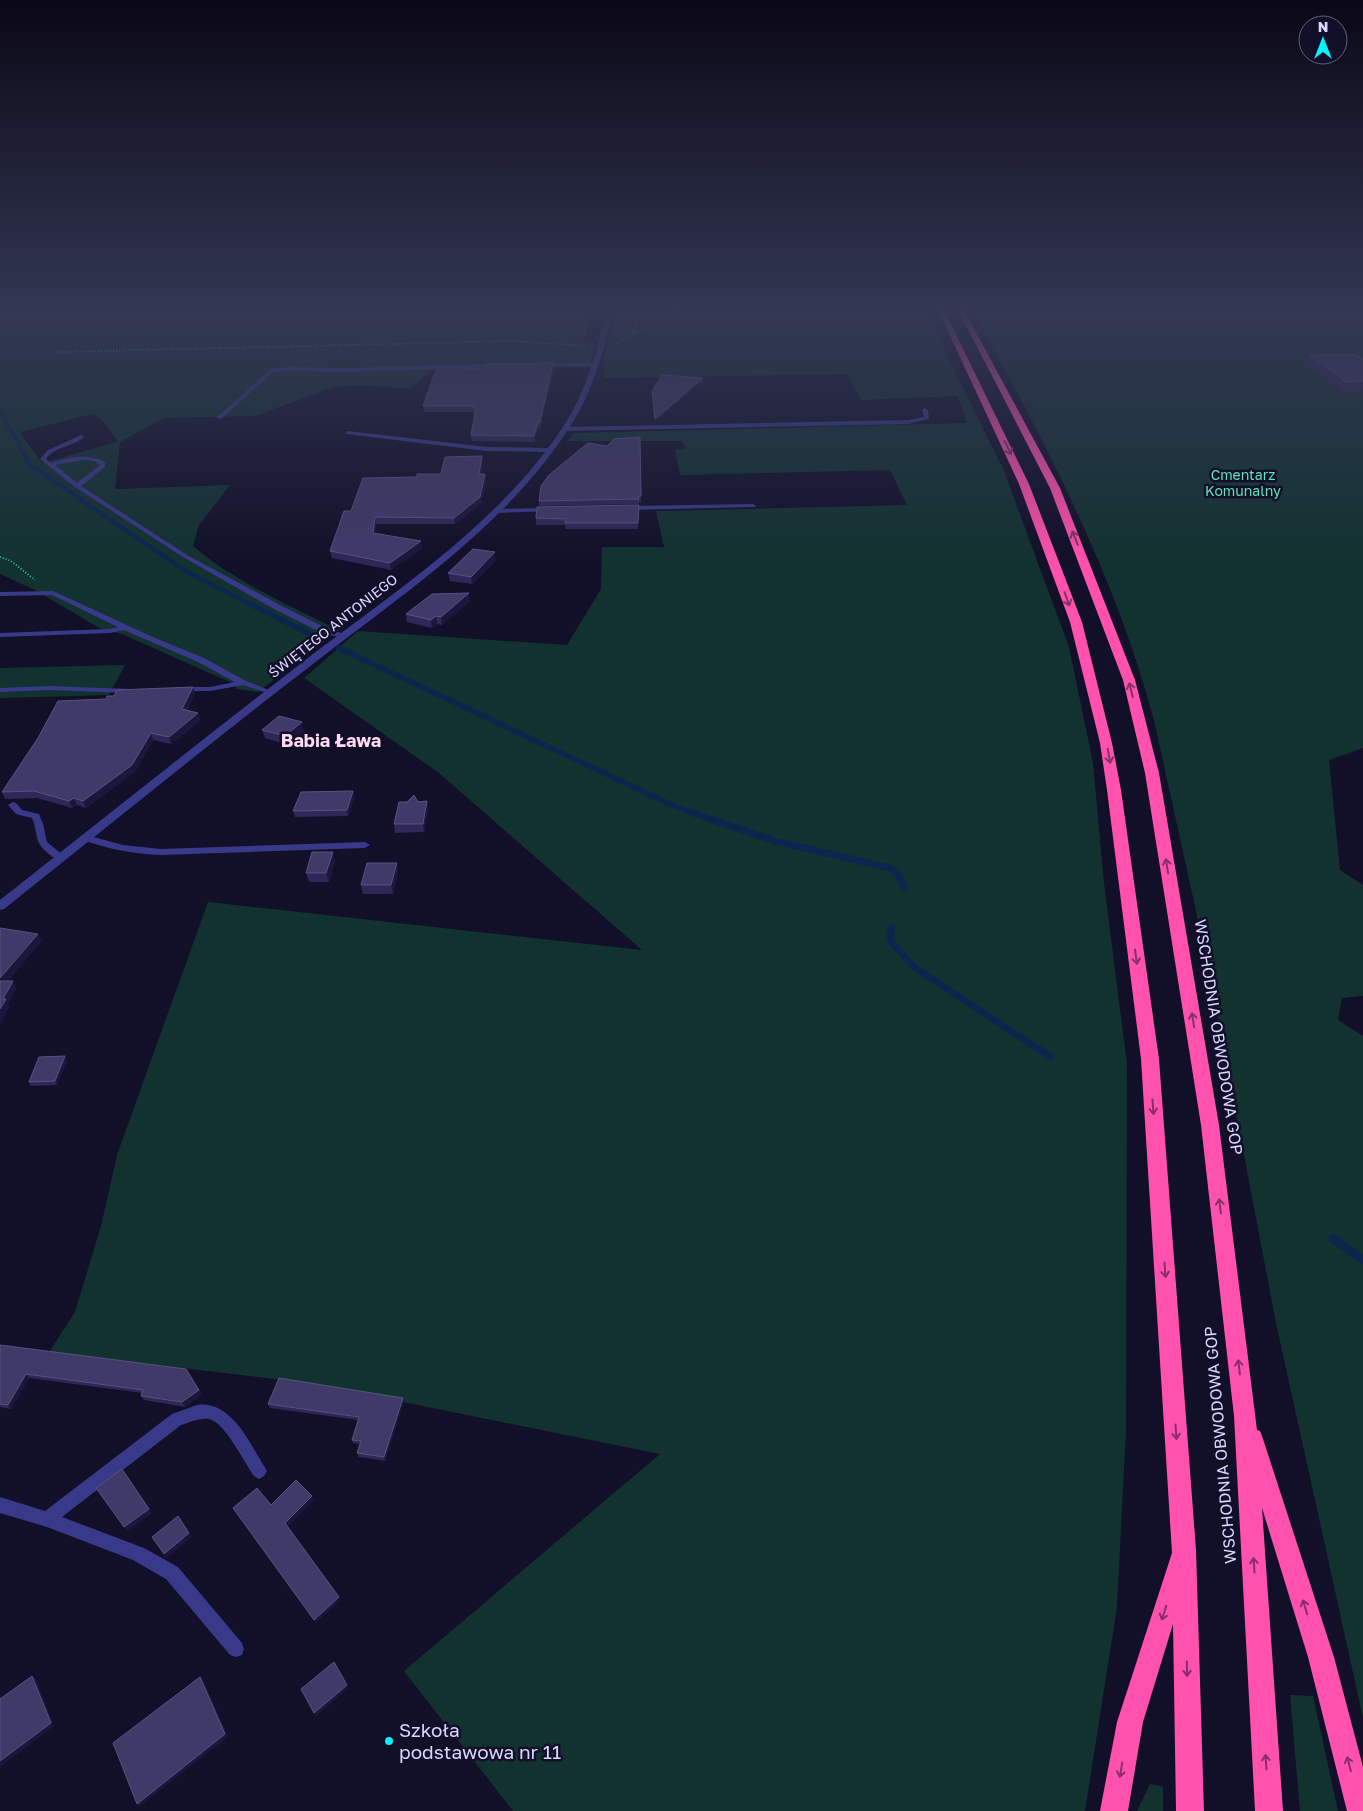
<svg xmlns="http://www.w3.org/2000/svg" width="1363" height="1811" font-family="'Golos Text',sans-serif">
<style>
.green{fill:#123230;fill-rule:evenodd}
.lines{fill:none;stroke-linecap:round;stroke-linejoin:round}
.stream-far4{stroke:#0a264c;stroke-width:4}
.stream-far3{stroke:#0a264c;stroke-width:4.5}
.stream-far2{stroke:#0a264c;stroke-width:5.5}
.stream-far1{stroke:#0a264c;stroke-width:7}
.stream{stroke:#0a264c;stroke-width:9}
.path{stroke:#2bbeae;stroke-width:2;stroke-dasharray:1 2;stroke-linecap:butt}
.service{fill:#383989;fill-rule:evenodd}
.tertiary{fill:#383989;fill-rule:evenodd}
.motorway{fill:#ff51ad;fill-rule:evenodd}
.wall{fill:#2e2757}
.shaded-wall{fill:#1b163c}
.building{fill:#403a69;stroke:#585280}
.oneway{stroke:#88306a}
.poi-dot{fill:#02f2ff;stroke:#120f28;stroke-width:2}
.labels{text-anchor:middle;stroke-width:5;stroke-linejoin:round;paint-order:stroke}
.far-park-label{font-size:14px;fill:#5ce4bc;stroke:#120f28}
.far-street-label{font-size:14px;fill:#d9d6ff;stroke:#120f28}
.street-label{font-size:16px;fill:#d9d6ff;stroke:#120f28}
.neighbourhood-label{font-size:18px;font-weight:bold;fill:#ffd8f3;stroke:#120f28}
.near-poi-label{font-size:19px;fill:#d9d6ff;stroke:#120f28;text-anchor:start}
</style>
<rect width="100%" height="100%" fill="#120f28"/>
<g class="green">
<path d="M0,310H591L584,341L595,342L590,366L434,369L410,389L361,385L334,387L255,416L164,418L120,442L115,489L230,485L199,525L193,546C232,580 292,607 339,630L258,692L237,689L232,683L122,634L101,629L35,590L0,574ZM92,414C103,417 112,432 117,442L42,463L20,432Z"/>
<polygon points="616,310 927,310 955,372 1004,471 1069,647 1093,763 1104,883 1127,1064 1126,1430 1117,1607 1085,1811 513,1811 404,1671 660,1454 408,1403 283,1380 49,1352 75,1312 101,1226 117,1155 208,902 642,950 439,773 304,678 358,631 567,645 601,589 602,547 664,547 656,511 907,505 890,470 680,475 675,450 685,449 682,441 567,441 573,433 967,423 958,396 861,400 847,374 604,378 604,360"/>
<path d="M972,310H1363V748L1329,760L1340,870L1363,885V996L1342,998L1338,1020L1363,1036V1718L1276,1323L1207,961L1154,720C1115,575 1045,441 972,310Z"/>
<polygon points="125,665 109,695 0,698 0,668"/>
<polygon points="1290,1695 1313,1696 1338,1811 1300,1811"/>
<polygon points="1150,1784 1163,1787 1163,1811 1137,1811"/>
</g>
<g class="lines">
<polyline class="stream-far4" points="0,411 17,441"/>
<polyline class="stream-far3" points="16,440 29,464 187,572 254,606"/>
<g class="stream-far2">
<polyline points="252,605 322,640"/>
<polyline points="339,648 674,806 694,813"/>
</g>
<g class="stream-far1">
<polyline points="690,812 775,841 890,868 898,874 904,887"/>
<polyline points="892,927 890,937 893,944 915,968 1051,1057"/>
</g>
<polyline class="stream" points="1333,1238 1363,1260"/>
<g class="path">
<polyline points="634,333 641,310"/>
<polyline points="616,343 643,329 658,315 677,310"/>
<polyline points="56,352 515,341 585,346"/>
<polyline points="0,557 11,561 35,580"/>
</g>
<g class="service">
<polygon points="540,363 596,363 599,365 596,367 538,366"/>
<polygon points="498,364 500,367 346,372 287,371 273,372 221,419 216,418 271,369 287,367 346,368"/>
<polygon points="925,408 928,410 929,419 908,424 565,431 562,429 565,427 908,420 924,417 922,410"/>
<polygon points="348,431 487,447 550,448 553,450 550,452 487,451 346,434 346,432"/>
<path d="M81,435L84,437C73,447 55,446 46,459L51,463C70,457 87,453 105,462V467L81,486L187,555L280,605L330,630L345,634V638L324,634L274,609L183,557L75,487L40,459L48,450ZM84,460L95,461L100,465L77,483L55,465Z"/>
<polygon points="753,504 756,506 755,507 626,510 623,508 626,506"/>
<polygon points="549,508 551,509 551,511 498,513 495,511 498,509"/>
<polygon points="53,591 155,638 204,658 246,681 274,692 270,694 243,685 210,691 176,691 176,687 210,687 235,682 198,662 124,630 110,633 0,637 0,633 110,629 118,627 52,595 0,596 0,592"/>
<polygon points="50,686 130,689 134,691 130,693 50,690 0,692 0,688"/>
<path d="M13,802L16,803L22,810L39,814L43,824L47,842L64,856L66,858L64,860C59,861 57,860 53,857C32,842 40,838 32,818L16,814L8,805Z"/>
<path d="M86,835L123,845L161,849L365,842L370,845L365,848L161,855C134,854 108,849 83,840L81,838L83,836Z"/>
<path d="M197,1405C231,1400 249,1442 264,1466L267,1471L264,1476L259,1479L254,1476C244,1462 227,1427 212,1420C203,1416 190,1422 181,1425L62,1517L144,1548L178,1567L242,1643L244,1649L242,1655L236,1657L230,1655L166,1579L133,1560L47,1527L0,1513V1497L45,1511L172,1414Z"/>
</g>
<path class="tertiary" d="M607,310H613C603,351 593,393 569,428C505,527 404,593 313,664C209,744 107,827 4,909L0,910V900C101,820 202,740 304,661C395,591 498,525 563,427C586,392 597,351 607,310Z"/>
<g class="motorway">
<polygon points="938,310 944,310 1029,484 1082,622 1112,743 1121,790 1159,1059 1196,1550 1204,1811 1176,1811 1173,1624 1143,1722 1128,1811 1100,1811 1117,1722 1172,1553 1141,1059 1107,790 1100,743 1070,622 1019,484"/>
<polygon points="958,310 964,310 1060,488 1135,680 1159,773 1219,1125 1257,1430 1260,1431 1263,1439 1334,1657 1363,1767 1363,1811 1347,1811 1308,1657 1262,1508 1283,1811 1255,1811 1234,1416 1201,1125 1145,773 1123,680 1050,488"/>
</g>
</g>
<g class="wall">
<polygon points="1310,355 1363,359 1363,391 1343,392 1306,364"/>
<polygon points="554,368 540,428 538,428 535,442 472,441 471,435 475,414 473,414 473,412 424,412 423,406"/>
<polygon points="640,437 641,502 639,502 639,504 539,506 539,501 607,446"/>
<polygon points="483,463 481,474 485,474 486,481 481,504 455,524 376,524 375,533 422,548 391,570 332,558 330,551 351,511 417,477 441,474"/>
<polygon points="639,512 638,529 566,529 565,525 536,525 536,518"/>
<polygon points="496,560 472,584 450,581 448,573"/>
<polygon points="470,601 442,625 437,624 432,628 407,622 406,614"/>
<polygon points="193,687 195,693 187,711 201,720 171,744 153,740 135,772 86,808 77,805 72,808 37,798 5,799 2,792 106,699 114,696"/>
<polygon points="262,730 304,731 288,745 265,738"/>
<polygon points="353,791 354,798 348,816 295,817 293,811"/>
<polygon points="427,801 428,810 424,832 395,833 394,824 407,802"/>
<polygon points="335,861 329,882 309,882 306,873"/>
<polygon points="398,872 393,894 363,894 361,885"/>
<polygon points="65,1056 67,1061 57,1085 31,1086 29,1082"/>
<polygon points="0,1345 202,1394 185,1407 144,1400 141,1396 142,1393 29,1378 11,1409 0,1407"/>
<polygon points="403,1398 404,1401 385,1461 359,1457 357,1453 360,1444 353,1443 352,1440 358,1420 270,1408 268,1404"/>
</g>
<g class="shaded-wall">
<polygon points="553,363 554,368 540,428 540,422"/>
<polygon points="703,378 703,381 655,422 655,419"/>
<polygon points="538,422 538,428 535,442 534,436"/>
<polygon points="482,456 483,463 480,481 479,474"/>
<polygon points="485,474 486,481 481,504 455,524 454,518"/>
<polygon points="375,517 376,524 375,540 373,533"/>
<polygon points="421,541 422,548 391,570 390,563"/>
<polygon points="495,552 496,560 472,584 471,577"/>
<polygon points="469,593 470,601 442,625 441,617"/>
<polygon points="436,616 437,624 432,628 431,620"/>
<polygon points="193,687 195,693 184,716 182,709"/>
<polygon points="198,713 201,720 171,744 169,737"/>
<polygon points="302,722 304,731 288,745 285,736"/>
<polygon points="151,733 153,740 135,772 86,808 83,801"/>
<polygon points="353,791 354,798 348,816 347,810"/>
<polygon points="74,798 77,805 72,808 69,801"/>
<polygon points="427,801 428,810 424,832 423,824"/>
<polygon points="333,852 335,861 329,882 326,873"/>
<polygon points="397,863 398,872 393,894 391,885"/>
<polygon points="38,934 42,941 3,988 0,984 0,978"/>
<polygon points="13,981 17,988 8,1004 10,1006 0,1024 0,1009 3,999"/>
<polygon points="65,1056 67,1061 57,1085 55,1081"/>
<polygon points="26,1374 29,1378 11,1409 8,1405"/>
<polygon points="199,1390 202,1394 185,1407 182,1402"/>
<polygon points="403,1398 404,1401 385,1461 384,1457"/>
<polygon points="124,1473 152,1513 127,1531 124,1527"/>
<polygon points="312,1496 314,1500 287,1527 285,1523"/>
<polygon points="180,1519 192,1537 166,1558 164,1554"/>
<polygon points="339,1597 341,1600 316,1623 314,1620"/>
<polygon points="334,1662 349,1688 316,1716 314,1713"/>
<polygon points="32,1676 36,1679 54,1726 0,1767 0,1761"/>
<polygon points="200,1677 203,1679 228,1737 140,1806 137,1804"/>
</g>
<g class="building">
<polygon points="1355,354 1363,359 1363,381 1346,382 1310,355"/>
<polygon points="553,363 540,422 538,422 534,436 471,435 476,408 473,408 473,406 423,406 436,370 485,368 486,364"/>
<polygon points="662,375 703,378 655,419 652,391"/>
<polygon points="640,437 641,496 638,496 639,499 539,501 541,486 549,475 588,443 607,446 614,439"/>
<polygon points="482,456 479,474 485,474 480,497 454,518 375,517 373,533 421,541 390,563 330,551 344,511 351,511 363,478 417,477 417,474 441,474 445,457"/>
<polygon points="639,505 638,523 565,523 566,519 536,518 537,507"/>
<polygon points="473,549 495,552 471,577 448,573"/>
<polygon points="469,593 441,617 436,616 431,620 406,614 432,594"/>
<polygon points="193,687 182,709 198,713 169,737 151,733 132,765 83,801 74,798 69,801 34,791 2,792 38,738 58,701 106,699 107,696 114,696 117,690"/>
<polygon points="279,716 302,722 285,736 262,730"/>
<polygon points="353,791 347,810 293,811 301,792"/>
<polygon points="414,795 418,802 427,801 423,824 394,824 399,802 407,802"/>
<polygon points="312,852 333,852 326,873 306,873"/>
<polygon points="367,863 397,863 391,885 361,885"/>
<polygon points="0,928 38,934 0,978"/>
<polygon points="0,981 13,981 3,999 6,999 0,1009"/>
<polygon points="65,1056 55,1081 29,1082 39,1057"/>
<polygon points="0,1345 186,1369 199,1390 182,1402 141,1396 143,1390 26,1374 8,1405 0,1404"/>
<polygon points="279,1378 403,1398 384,1457 357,1453 361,1441 352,1440 359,1417 268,1404"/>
<polygon points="122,1469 149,1509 124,1527 96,1488"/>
<polygon points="296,1480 312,1496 285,1523 339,1597 314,1620 233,1508 257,1488 271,1505"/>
<polygon points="178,1516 189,1533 164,1554 152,1537"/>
<polygon points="334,1662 347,1685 314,1713 301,1689"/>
<polygon points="32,1676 51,1723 0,1761 0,1699"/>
<polygon points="200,1677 225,1734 137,1804 113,1743"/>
</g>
<defs><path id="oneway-shaft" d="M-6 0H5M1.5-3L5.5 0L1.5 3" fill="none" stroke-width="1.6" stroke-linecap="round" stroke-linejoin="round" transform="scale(1.25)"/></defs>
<g class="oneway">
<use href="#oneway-shaft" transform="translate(1008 448) rotate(64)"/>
<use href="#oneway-shaft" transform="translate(1075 538) rotate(-112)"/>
<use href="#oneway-shaft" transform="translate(1067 599) rotate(70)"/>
<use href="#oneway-shaft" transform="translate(1131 690) rotate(-104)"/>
<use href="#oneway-shaft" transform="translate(1109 756) rotate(80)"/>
<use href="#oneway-shaft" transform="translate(1167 866) rotate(-99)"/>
<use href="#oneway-shaft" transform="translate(1136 957) rotate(82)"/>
<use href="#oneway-shaft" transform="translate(1193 1020) rotate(-99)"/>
<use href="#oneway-shaft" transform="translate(1153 1107) rotate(86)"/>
<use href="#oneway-shaft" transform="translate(1220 1206) rotate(-97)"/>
<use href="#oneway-shaft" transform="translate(1165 1270) rotate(86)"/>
<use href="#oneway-shaft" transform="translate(1239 1367) rotate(-97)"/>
<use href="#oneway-shaft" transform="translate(1176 1432) rotate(86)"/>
<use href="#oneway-shaft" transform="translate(1254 1565) rotate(-94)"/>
<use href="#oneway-shaft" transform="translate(1305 1607) rotate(-107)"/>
<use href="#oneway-shaft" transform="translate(1164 1613) rotate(108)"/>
<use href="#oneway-shaft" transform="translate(1187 1669) rotate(89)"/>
<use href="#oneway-shaft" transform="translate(1266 1762) rotate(-94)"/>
<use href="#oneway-shaft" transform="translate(1349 1764) rotate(-105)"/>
<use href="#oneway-shaft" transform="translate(1121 1770) rotate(100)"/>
</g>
<linearGradient id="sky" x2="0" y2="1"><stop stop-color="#0a0816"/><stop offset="0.55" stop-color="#333753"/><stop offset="1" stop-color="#333753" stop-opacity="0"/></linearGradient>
<rect width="1363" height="563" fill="url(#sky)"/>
<circle class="poi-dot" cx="389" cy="1741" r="5"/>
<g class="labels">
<g class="far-park-label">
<text x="1243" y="480">Cmentarz<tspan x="1243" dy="16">Komunalny</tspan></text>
</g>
<g class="far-street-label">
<text transform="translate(333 626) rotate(-38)" y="5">ŚWIĘTEGO ANTONIEGO</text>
</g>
<g class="street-label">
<text transform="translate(1219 1037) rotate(81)" y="6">WSCHODNIA OBWODOWA GOP</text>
<text transform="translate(1220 1445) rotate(-95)" y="6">WSCHODNIA OBWODOWA GOP</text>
</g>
<g class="neighbourhood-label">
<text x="331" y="747">Babia Ława</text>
</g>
<g class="near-poi-label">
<text x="399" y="1737">Szkoła<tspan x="399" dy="22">podstawowa nr 11</tspan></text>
</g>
</g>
<g transform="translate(1323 40)"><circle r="24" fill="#120f28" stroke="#625f7e"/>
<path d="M0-4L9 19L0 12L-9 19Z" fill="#02f2ff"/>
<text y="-8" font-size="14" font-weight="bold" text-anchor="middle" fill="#d9d6ff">N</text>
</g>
</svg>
